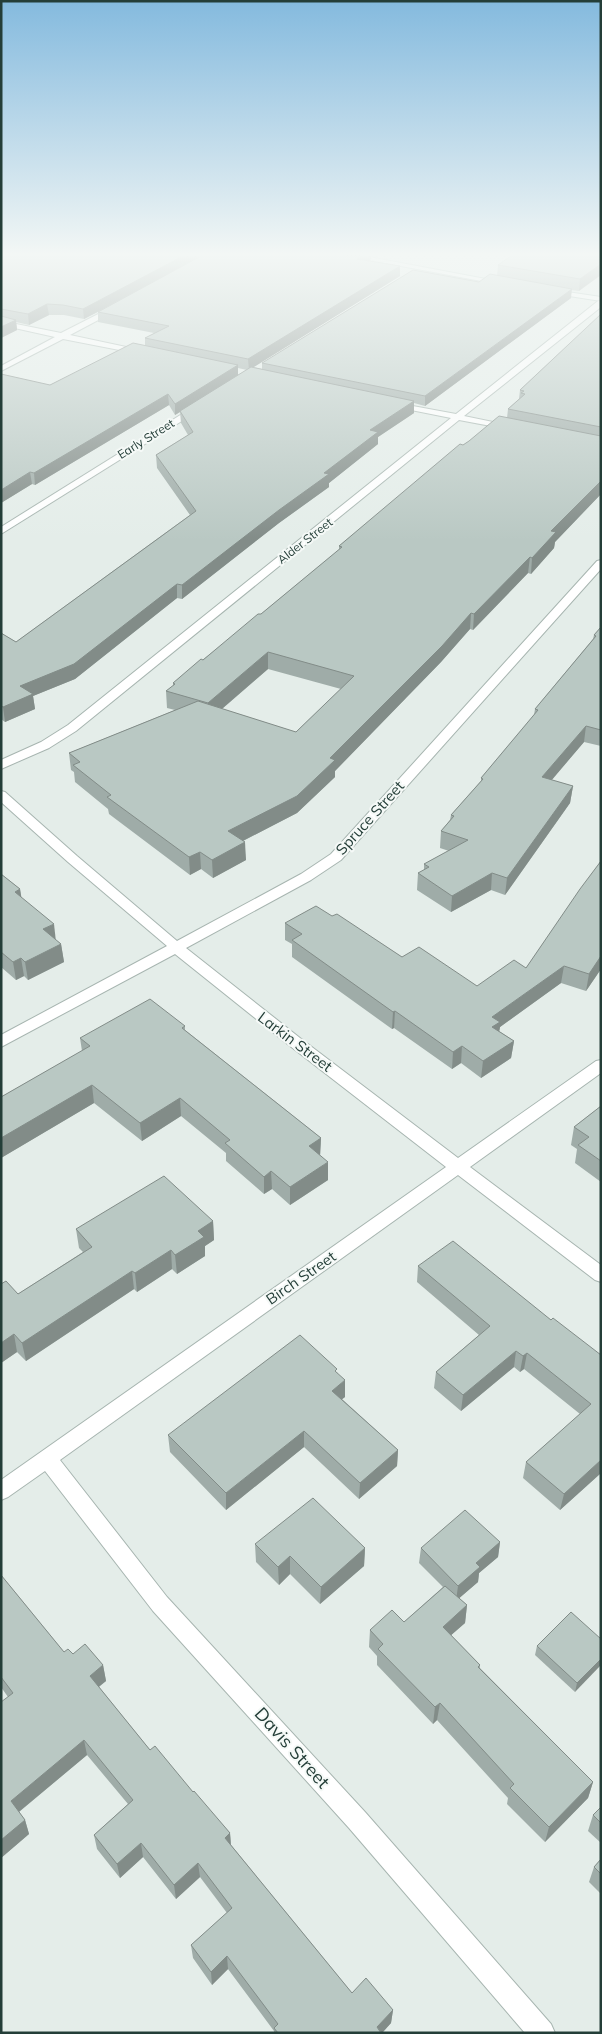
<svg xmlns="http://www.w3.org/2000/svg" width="602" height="2034" font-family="Mulish,sans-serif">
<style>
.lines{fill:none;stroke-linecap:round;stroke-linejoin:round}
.street-casing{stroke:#a7b5b0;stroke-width:2}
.secondary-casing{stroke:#a3b8b2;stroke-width:2}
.street{fill:#fff;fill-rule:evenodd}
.secondary{fill:#fff;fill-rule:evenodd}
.wall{fill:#9faca8;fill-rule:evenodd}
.shaded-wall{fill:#828c88}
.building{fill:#b9c8c3;stroke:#828c88}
.labels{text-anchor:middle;stroke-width:4;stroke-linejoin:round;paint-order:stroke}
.far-street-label{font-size:12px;fill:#243e38;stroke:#f5f9f7}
.street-label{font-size:15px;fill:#243e38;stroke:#f5f9f7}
.near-street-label{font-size:18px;fill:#243e38;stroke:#f5f9f7}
</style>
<rect width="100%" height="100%" fill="#e4ede9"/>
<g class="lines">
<g class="street-casing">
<g id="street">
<polygon points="598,301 601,301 601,307 464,416 512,426 512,430 459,420 76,731 49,748 1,769 1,760 41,742 68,725 451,418 391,406 391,402 456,414"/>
<polygon points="116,305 119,305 119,309 70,335 145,351 145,355 63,339 1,371 1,366 55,337 1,325 1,321 61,333"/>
<polygon points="198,404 201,405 201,409 1,534 1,527"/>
<polygon points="601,560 601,569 341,860 311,880 186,948 300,1038 458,1158 596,1061 601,1060 601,1073 470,1167 601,1265 601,1282 595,1280 458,1175 60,1460 167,1597 365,1812 551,2024 555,2033 525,2033 349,1828 153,1611 45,1471 8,1497 1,1500 1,1480 446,1167 290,1046 175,954 1,1047 1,1035 167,946 68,862 1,802 1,791 5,792 77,856 177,941 301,874 331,854 597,561"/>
</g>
</g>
<g class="secondary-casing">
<g id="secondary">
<polygon points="347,256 364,256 507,283 503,285"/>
<polygon points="547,289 601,297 601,301 550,293 547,293"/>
</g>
</g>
<use href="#street" class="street"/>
<use href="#secondary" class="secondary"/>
</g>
<g class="wall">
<path d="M1,256H371L370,261L400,266V276L253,367L262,369V363L479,282L497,276L498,265L601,256L579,291L571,290V298L425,406L414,403V413L378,437V444L329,483V487L279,523L182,599L177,598L75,679L33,696L35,709L5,722L1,719V633L16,642L190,515L157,468L156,455L188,435L181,423L180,412L175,415L169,405L35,485L32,484L1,503L50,385L145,346V338L154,333L98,322V312L84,319L64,315H49L29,325L16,322L17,330L1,338ZM238,368L247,370L238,375Z"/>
<path d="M601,314V494L555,542L554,548L531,574L528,573L473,630L470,629L441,662L335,771V777L297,813L243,841L246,860L213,878L201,869L190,875L109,814L108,809L75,782L74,772L71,770L69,753L175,710L167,708L166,691L173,686V683L261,614L339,550V546L463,445L507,418L508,409L519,399L520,390ZM268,669L341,689L296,732L222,709Z"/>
<polygon points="601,627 601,746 584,742 551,780 573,786 570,803 505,895 491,890 451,912 417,890 418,873 424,870 424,864 449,851 440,848 441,831 450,820 451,815 481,781 481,778 534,715 535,709 593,639 594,635"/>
<polygon points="601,861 601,969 586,991 561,983 500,1027 499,1031 514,1041 511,1058 481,1078 461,1063 452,1069 394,1028 392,1029 292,957 292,944 285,940 285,923 332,916 402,957 477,986 526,968"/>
<polygon points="1,874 20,889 21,897 56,940 61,944 64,962 28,980 24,976 16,980 1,967"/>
<polygon points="185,1026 185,1030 321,1138 320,1156 328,1180 290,1205 272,1189 264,1194 226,1161 226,1153 181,1116 142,1141 94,1103 1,1158 1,1097 82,1051 80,1038"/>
<polygon points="601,1106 601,1182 575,1163 577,1149 571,1145 574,1127"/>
<polygon points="213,1221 214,1240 205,1246 205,1256 177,1274 172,1269 137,1292 134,1289 26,1361 17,1352 1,1363 1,1284 18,1294 83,1252 79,1248 76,1229"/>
<polygon points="418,1266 551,1320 601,1355 601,1473 560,1510 523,1478 526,1462 580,1414 524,1369 520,1372 514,1367 461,1411 434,1388 436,1372 479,1335 417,1282"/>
<polygon points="337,1372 345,1397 342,1399 398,1450 397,1466 359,1499 304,1447 226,1510 170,1452 168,1435"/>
<polygon points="500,1542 498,1557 479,1573 478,1582 459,1598 467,1605 465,1623 451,1635 480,1665 480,1668 593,1782 588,1798 545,1842 507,1804 508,1798 437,1720 433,1724 377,1665 377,1656 369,1647 370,1630 404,1622 443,1587 419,1563 421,1548"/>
<polygon points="255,1544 365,1548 364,1566 320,1604 290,1574 279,1585 256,1562"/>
<polygon points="1,1575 64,1652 73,1654 103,1665 106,1681 99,1687 150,1750 193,1792 230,1833 231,1845 352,1993 393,2010 391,2023 382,2033 274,2033 274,2031 228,1969 212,1985 193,1958 191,1945 227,1913 200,1877 176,1899 143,1857 120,1878 97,1849 94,1835 128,1804 87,1755 19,1812 25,1820 29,1834 1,1858 8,1697 1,1687"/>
<polygon points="601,1639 575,1692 535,1655 537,1646"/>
<polygon points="601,1807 601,1843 588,1831 593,1815"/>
<polygon points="601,1859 601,1894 589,1882 594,1867"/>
</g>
<g class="shaded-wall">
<polygon points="183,256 202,256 84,319 83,309"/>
<polygon points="362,256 371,256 370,262 357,259"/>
<polygon points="601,264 601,275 579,291 580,279"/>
<polygon points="400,266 400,276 249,370 248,359"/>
<polygon points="572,289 571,298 425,406 425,396"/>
<polygon points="47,304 49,315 29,325 28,314"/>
<polygon points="16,320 17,330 1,338 1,327"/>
<polygon points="238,365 238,376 175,415 175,404"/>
<polygon points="168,394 169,405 35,485 34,473"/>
<polygon points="414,401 414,413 378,437 378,444 329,483 329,487 279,523 182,599 182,585 324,473 370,430"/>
<polygon points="30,472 32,484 1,503 1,490"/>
<polygon points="601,481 601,494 555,542 554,548 531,574 532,558 551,531"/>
<polygon points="530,557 528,573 473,630 474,614"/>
<polygon points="177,584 177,598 75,679 33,696 35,709 5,722 3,707 20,686"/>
<polygon points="471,613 470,629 441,662 335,771 335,777 297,813 229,848 228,831 330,758"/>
<polygon points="268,652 268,669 209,720 208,703"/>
<polygon points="586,726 584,742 540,794 542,777"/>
<polygon points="573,786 570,803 505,895 507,878"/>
<polygon points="245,842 246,860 213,878 212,860"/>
<polygon points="200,852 201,869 190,875 189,857"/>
<polygon points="492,873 491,890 451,912 452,896"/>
<polygon points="20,889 23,907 15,892"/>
<polygon points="54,924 56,942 43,929"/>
<polygon points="61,944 64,962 28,980 25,962"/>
<polygon points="601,956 601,969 586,991 589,974"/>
<polygon points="21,958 24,976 16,980 13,962"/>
<polygon points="564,966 561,983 500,1027 498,1039 492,1033 492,1017"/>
<polygon points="395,1011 394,1028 392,1029 393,1012"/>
<polygon points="514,1041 511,1058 481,1078 483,1061"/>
<polygon points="462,1046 461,1063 452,1069 453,1052"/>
<polygon points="92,1085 94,1103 1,1158 1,1138"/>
<polygon points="180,1098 181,1116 142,1141 140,1123"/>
<polygon points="321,1138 320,1156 309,1146"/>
<polygon points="328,1162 328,1180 290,1205 290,1187"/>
<polygon points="271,1171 272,1189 264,1194 264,1177"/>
<polygon points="213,1221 214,1240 205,1246 205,1256 177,1274 175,1255 198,1231"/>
<polygon points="171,1250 172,1269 137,1292 135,1273"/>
<polygon points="132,1271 134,1289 26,1361 22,1343"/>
<polygon points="14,1334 17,1352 1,1363 1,1343"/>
<polygon points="516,1351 514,1367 461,1411 463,1395"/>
<polygon points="527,1353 524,1369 520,1372 523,1356"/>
<polygon points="345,1380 345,1397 332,1407 332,1391"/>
<polygon points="304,1431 304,1447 226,1510 226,1493"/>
<polygon points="398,1450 397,1466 359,1499 360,1483"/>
<polygon points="601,1460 601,1473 560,1510 564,1494"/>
<polygon points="500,1542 498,1557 479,1573 478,1582 456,1601 458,1586 476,1563"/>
<polygon points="365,1548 364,1566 320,1604 321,1587"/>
<polygon points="290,1556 290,1574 279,1585 278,1567"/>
<polygon points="467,1605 465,1623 441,1644 443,1627"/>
<polygon points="601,1659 601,1665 575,1692 577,1683"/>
<polygon points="103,1665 106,1681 93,1691 90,1676"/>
<polygon points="440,1703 437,1720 433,1724 435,1707"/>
<polygon points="84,1740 87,1755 15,1815 11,1801"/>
<polygon points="593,1782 588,1798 545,1842 549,1827"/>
<polygon points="25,1820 29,1834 1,1858 1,1840"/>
<polygon points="230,1833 231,1847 225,1838"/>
<polygon points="141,1843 143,1857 120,1878 117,1864"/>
<polygon points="198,1863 200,1877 176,1899 174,1885"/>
<polygon points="227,1956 228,1969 212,1985 211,1972"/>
<polygon points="393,2010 391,2023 382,2033 377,2027"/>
</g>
<g class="building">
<polygon points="1,256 183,256 83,309 63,305 47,304 28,314 1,309"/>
<polygon points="201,256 362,256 357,259 400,266 248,359 145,338 169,326 98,312"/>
<polygon points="511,256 601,256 601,264 580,279 498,265"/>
<polygon points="413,270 479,282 490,274 572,289 425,396 262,363"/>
<polygon points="601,314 601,427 508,409 525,394 521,393 524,391 520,390"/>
<polygon points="1,316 16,320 1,327"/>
<polygon points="133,343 238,365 175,404 168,394 34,473 30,472 1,490 1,374 50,385"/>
<polygon points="251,367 414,401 370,430 378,432 324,473 329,474 279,510 182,585 177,584 74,664 20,686 33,694 3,707 1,706 1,633 16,642 196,511 156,455 193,432 180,411"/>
<polygon points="499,416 601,436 601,481 551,531 556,532 532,558 530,557 474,614 471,613 442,646 330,758 335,760 297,796 228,831 245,842 212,860 200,852 189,857 107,797 111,795 73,765 80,762 69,753 198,701 296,732 354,676 268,652 208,703 166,691 175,684 173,683 201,659 203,660 258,614 261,614 342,547 339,546 460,444 463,445 469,441"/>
<polygon points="601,627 601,730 586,726 542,777 573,786 507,878 492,873 452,896 418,873 429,867 424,864 468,840 441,831 454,816 451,815 483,779 481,778 538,710 535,709 596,636 594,635"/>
<polygon points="601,861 601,956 589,974 564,966 492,1017 500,1022 492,1027 514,1041 483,1061 462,1046 453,1052 395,1011 393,1012 292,940 302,934 285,923 316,906 332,916 337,914 402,957 419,947 477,986 514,960 526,968 580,889"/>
<polygon points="1,874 20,889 15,892 54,924 43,929 61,944 25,962 21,958 13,962 1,952"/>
<polygon points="150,999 185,1026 182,1028 321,1138 309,1146 328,1162 290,1187 271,1171 264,1177 225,1143 230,1140 180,1098 140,1123 92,1085 1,1138 1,1097 90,1046 80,1038"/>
<polygon points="601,1106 601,1161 578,1145 589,1137 574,1127"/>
<polygon points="164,1176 213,1221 198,1231 204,1237 175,1255 171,1250 135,1273 132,1271 22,1343 14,1334 1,1343 1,1284 6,1281 18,1294 92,1247 76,1229"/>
<polygon points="453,1241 551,1320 553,1318 601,1355 601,1460 564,1494 526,1462 591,1404 527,1353 523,1356 516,1351 463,1395 436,1372 490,1326 418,1266"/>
<polygon points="300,1335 337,1369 335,1371 345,1380 332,1391 398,1450 360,1483 304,1431 226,1493 168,1435"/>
<polygon points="313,1498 365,1548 321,1587 290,1556 278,1567 255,1544"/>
<polygon points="465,1510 500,1542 476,1563 480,1567 458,1586 421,1548"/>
<polygon points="1,1575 64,1652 68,1649 73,1654 85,1644 103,1665 90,1676 150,1750 155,1746 193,1792 194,1791 230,1833 225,1838 352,1993 366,1978 393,2010 377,2027 381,2033 278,2033 274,2028 278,2024 227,1956 211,1972 191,1945 232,1908 198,1863 174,1885 141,1843 117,1864 94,1835 133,1800 84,1740 11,1801 25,1820 1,1840 1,1702 13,1693 1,1677"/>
<polygon points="445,1586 467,1605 443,1627 480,1665 478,1667 593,1782 549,1827 510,1788 514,1784 440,1703 435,1707 378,1649 383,1644 370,1630 392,1610 404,1622"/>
<polygon points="571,1612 601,1639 601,1659 577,1683 537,1646"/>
<polygon points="601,1807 601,1823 593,1815"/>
<polygon points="601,1859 601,1874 594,1867"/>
</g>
<linearGradient id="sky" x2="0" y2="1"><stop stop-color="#84bade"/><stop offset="0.47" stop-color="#f3f7f5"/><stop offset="1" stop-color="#f3f7f5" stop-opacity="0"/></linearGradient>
<rect width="602" height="541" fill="url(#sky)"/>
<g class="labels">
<g class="far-street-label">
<text transform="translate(146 439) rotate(-32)" y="4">Early Street</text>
<text transform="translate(305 541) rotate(-38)" y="4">Alder Street</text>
</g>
<g class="street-label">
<text transform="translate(370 818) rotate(-48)" y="5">Spruce Street</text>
<text transform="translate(295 1042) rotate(37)" y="5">Larkin Street</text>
<text transform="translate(301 1278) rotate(-35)" y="5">Birch Street</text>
</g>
<g class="near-street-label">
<text transform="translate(292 1748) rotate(48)" y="6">Davis Street</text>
</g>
</g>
<rect width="602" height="2034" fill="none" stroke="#243e38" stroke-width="5"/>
</svg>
